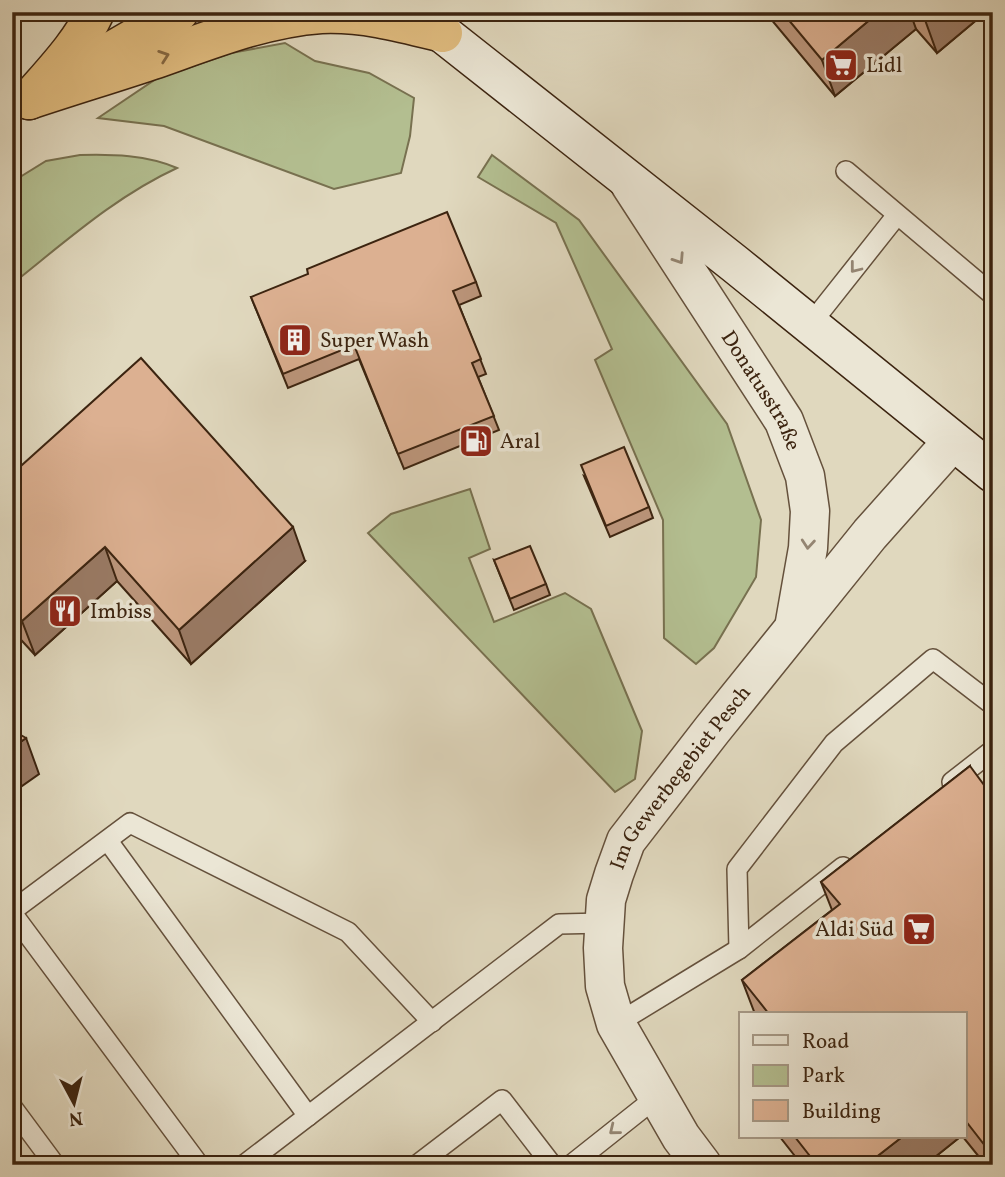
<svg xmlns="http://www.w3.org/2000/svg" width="1005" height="1177" font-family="Vollkorn,serif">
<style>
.green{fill:#b3be90;stroke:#787150;stroke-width:2}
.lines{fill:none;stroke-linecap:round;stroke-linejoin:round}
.lane-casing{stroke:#65513c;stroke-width:22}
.street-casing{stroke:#65513c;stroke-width:41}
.secondary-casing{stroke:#3c2410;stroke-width:41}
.highway-casing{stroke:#3c2410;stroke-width:41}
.lane{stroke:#ebe6d5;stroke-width:19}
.street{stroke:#ebe6d5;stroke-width:38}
.secondary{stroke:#ebe6d5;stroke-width:38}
.highway{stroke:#e0bc7f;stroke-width:38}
.wall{fill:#bd977d;stroke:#3c2410;stroke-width:2}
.shaded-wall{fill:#9a7b66;stroke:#3c2410;stroke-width:2}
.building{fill:#dcb091;stroke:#3c2410;stroke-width:2}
.oneway{stroke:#866842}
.oneway2{stroke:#948572}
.labels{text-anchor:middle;stroke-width:7;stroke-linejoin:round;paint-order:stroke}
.poi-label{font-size:21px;fill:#3c2410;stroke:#ebe6d5;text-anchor:start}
.street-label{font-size:21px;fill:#3c2410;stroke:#ebe6d5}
</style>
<rect width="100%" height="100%" fill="#e0d8be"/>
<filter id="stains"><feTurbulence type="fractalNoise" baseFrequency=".00286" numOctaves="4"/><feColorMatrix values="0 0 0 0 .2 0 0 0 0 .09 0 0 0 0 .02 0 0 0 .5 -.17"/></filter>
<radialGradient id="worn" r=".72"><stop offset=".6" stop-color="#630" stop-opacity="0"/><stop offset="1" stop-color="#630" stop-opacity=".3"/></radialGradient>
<g class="green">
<polygon points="285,43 315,61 369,73 414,98 410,136 401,173 334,189 164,126 98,118 156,79 231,53"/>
<path d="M80,155C112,154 147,155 177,168C116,196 65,242 12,284V182L46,161Z"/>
<polygon points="492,155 579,220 727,424 761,520 756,577 714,648 696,664 664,638 663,520 595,360 612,349 556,223 478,177"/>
<polygon points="470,489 490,549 469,558 494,622 565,593 591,609 642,731 635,779 615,792 368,533 391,514"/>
</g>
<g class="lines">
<g class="lane-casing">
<g id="lane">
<polyline points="846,171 993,295"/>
<polyline points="809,326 897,215"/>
<polyline points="952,782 993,750"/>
<polyline points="108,841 308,1116"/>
<polyline points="12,911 130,823 348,932 432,1022"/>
<polyline points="12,913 199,1165"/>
<polyline points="739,949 737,869 834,743 933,659 993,705"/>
<polyline points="616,1024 739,949 843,867"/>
<polyline points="12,1107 55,1165"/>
<polyline points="244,1165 559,924 604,923"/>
<polyline points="417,1165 502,1100 552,1165"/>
<polyline points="571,1165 658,1096"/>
</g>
</g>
<g class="street-casing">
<g id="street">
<path id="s1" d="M630,184L784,421L805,476L810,511L808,548L795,622"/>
<path id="s2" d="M702,1165L681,1137L616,1024L605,986L603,948L606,900L614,874L626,841L712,730L870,534L952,442"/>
</g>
</g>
<g class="secondary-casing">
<polyline id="secondary" points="418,14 735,264 993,473"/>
</g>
<g class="highway-casing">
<g id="highway">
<polyline points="91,63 179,12"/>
<path d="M29,100C71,86 114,73 156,59C210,40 264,18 321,14C363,12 403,23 443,33"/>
<path d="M29,100C52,73 80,45 95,12"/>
</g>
</g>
<use href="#lane" class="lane"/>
<use href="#street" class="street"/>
<use href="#secondary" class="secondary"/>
<use href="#highway" class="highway"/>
</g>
<g class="wall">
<polygon points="765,12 986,12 937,53 916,29 835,96"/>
<polygon points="476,282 481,296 459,305 486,374 478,377 499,430 404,469 359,359 288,388 251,297"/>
<polygon points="12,474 305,561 191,664 117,581 35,655 12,630"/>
<polygon points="584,476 649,507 653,518 610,537"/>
<polygon points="494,560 546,584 550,595 514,610"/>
<polygon points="970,766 993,1165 984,1163 963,1137 965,1137 965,1014 755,1014 742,980 832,910 821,882"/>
<polygon points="780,1137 960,1137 925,1165 802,1165"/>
</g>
<g class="shaded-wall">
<polygon points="879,12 910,12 916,29 835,96 822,60"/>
<polygon points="930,12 986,12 937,53 924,17"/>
<polygon points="293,527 305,561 191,664 179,630"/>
<polygon points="105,547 117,581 35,655 22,621"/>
<polygon points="26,738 39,774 12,793 12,748"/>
<polygon points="902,1137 960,1137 925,1165 866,1165"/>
</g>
<g class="building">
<polygon points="782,12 879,12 822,60"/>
<polygon points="920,12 930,12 924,17"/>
<polygon points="447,212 476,282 453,291 481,359 472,363 494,416 398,454 354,345 283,374 251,297 308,274 307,269"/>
<polygon points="141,358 293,527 179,630 105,547 22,621 12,610 12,474"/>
<polygon points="624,447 649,507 606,526 581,465"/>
<polygon points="530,546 546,584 510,599 494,560"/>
<polygon points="12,730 26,738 12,748"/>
<polygon points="970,766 987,789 993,784 993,1156 965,1120 965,1014 769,1014 742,980 840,904 821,882"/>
<polygon points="795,1137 902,1137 866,1165 817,1165"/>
<polygon points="993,1156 993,1165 982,1165"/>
</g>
<defs><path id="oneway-chevron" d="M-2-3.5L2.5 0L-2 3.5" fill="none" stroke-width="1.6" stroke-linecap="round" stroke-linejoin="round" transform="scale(1.75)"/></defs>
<use class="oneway" href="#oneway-chevron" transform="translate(164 56) rotate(-19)"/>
<g class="oneway2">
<use href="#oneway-chevron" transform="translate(679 259) rotate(57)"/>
<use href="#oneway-chevron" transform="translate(855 268) rotate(128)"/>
<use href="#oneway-chevron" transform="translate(808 544) rotate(95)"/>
<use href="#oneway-chevron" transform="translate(614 1130) rotate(141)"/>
</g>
<defs>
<g id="supermarket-square" transform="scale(1.75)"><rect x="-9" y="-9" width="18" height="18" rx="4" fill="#8f2418" stroke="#ebe6d5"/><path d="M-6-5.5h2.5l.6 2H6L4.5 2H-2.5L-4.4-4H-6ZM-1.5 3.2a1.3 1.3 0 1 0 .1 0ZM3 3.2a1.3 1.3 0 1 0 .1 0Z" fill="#fff"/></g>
<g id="building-square" transform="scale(1.75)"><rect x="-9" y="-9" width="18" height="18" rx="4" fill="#8f2418" stroke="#ebe6d5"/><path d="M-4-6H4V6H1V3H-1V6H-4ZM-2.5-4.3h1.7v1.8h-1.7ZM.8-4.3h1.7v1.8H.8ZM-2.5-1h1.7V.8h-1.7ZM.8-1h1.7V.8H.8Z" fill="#fff"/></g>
<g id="fuel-square" transform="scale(1.75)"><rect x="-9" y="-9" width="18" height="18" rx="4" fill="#8f2418" stroke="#ebe6d5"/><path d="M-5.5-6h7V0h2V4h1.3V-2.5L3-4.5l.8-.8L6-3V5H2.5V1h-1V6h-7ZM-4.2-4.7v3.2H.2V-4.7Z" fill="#fff"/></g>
<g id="restaurant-square" transform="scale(1.75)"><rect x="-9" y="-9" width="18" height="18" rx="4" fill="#8f2418" stroke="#ebe6d5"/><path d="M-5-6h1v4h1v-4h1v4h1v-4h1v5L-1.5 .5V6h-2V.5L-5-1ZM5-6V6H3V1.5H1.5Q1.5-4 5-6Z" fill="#fff"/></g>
</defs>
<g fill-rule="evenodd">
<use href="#supermarket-square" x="841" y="65"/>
<use href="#building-square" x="295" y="340"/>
<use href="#fuel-square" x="476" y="441"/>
<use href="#restaurant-square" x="65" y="611"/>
<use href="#supermarket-square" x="919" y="929"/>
</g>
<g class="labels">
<g class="poi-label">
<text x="866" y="72">Lidl</text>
<text x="320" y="347">Super Wash</text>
<text x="500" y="448">Aral</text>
<text x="90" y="618">Imbiss</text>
<text x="894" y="936" text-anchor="end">Aldi Süd</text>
</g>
<g class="street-label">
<text dy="7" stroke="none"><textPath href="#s1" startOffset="245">Donatusstraße</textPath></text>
<text dy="7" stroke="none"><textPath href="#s2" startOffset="436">Im Gewerbegebiet Pesch</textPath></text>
</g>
</g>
<rect width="1005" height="1177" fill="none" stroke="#e0d8be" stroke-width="42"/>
<rect x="14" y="14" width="977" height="1149" fill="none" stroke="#3c2410" stroke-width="3.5"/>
<rect x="21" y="21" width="963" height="1135" fill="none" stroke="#3c2410" stroke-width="2"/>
<rect x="739" y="1012" width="228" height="126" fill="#ebe6d5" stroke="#a59886" stroke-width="2"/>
<rect x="753" y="1035" width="35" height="10" fill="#ebe6d5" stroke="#a59886" stroke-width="2"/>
<text x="802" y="1048" font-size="21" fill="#3c2410">Road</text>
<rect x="753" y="1065" width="35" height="21" fill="#b3be90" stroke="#a59886" stroke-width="2"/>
<text x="802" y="1082" font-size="21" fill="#3c2410">Park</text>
<rect x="753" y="1100" width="35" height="21" fill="#dcb091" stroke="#a59886" stroke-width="2"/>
<text x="802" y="1118" font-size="21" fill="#3c2410">Building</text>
<g transform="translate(74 1103) rotate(173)" stroke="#ebe6d5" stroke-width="5" paint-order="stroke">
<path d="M0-5L12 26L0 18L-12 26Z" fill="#3c2410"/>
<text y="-10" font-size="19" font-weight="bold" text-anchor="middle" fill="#3c2410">N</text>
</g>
<rect width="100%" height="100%" filter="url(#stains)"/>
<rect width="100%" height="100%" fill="url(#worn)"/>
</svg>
